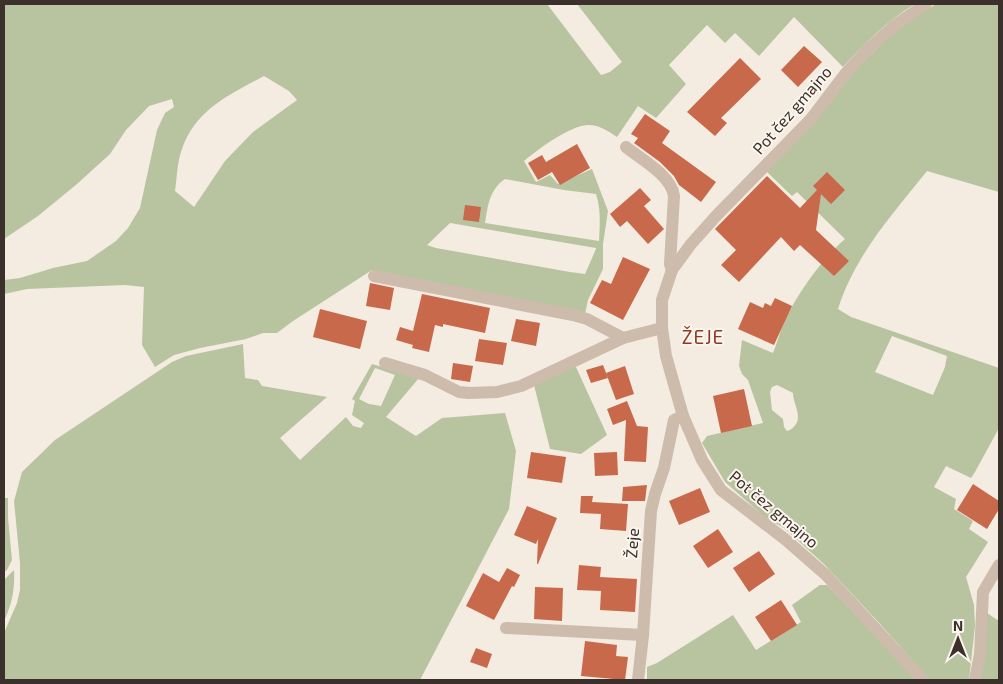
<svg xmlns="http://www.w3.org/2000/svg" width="1003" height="684" font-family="'Exo 2',sans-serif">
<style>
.grass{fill:#b8c4a0;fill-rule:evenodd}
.building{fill:#c8694b}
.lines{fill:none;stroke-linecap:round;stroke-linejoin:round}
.minor{stroke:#cdbbac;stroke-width:12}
.labels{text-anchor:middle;stroke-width:4;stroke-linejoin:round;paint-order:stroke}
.street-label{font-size:16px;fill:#3b302b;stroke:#fbf5ee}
.quarter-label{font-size:19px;letter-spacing:1px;fill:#8c3b22;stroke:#fbf5ee}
</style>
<rect width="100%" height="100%" fill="#f4ebe1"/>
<g class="grass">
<path d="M4,4H547L601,75L610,72L622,62L577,4H915C887,21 865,43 843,67L794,17L759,56L735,33L725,43L707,25L669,65L686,84L656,118L638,106L617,137C608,131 599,125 589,125C570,125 539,149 524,161L536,182L550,175L558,184L592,169L608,211L603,244V269L588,300L585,314L372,270L293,321L277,333H263L246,339L200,348L174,355L155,367L142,345L144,287L125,285L27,289L4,294V280L20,278L53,268L87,261L116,241L128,228L140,208L157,130L165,113L174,107L172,99L149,106L126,130L110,154L77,184L38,216L4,239ZM264,76L289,91L297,100L253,132L225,161L194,207L175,191C177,178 177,162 182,149C195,110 230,94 264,76ZM505,179L564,190L596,194C601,209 600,225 599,241L485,223C488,206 489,190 505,179ZM450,223L596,248V249L585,274L570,272L436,248L427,245Z"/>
<path d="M936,4H999V192L927,171C892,215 855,255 838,309L851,317L999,368V428L975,472L971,478L946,466L934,487L956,499L954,509L973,521L969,529L988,542L966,577L974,605L975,626L969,680H930L881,625L825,565L784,528L766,518L725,482L702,443L707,436L763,423L748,380L742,374L739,366L742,340L773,353C778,341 781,328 787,316C800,290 823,258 845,239L797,192L792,196L766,171L850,75L896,30ZM892,336L947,356L945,367L933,395L875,372ZM777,385L793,393C793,406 806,419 790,430L787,431L784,427L783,419L772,410L770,392L772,387Z"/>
<path d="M243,344L245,378L258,380L262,386L327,397L280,438L300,460L346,417L353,426L361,428L364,423L352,415L355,401L352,399L372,364L419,378L386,417L416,436L442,418L505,413L516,451L509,509L420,680H4V633L17,603L20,590V563L14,501L22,472L55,440L172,362L186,356ZM375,368L395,375L381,406L369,404L359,399Z"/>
<polygon points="575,365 607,435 581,454 550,449 534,385"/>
<polygon points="4,498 8,498 8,518 12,560 7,570 4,572"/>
<path d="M14,570C15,589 12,604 4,621V580Z"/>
<polygon points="820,585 827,585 893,654 915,680 647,680 647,667 657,663 733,615 756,650 801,622 792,605"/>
<polygon points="987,613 999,621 999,680 979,680"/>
</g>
<g class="building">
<polygon points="804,46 822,62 798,87 781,70"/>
<polygon points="740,58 761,79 721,118 727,123 715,136 687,112"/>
<polygon points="645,114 670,131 662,143 716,182 701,202 679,185 674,176 660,162 634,143 638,138 631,134"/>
<polygon points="577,144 590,168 560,185 552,172 538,180 528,163 542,155 546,162"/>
<polygon points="827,172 845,190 831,204 821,194 816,230 849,261 834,276 800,245 794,251 781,237 739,282 721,265 736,250 715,229 767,176 800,208 817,190 813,186"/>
<polygon points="640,188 651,200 644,206 664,229 648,244 627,221 620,227 610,214"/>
<polygon points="465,205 481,207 479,222 463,220"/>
<polygon points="623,257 650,269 623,320 590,303 602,280 611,284"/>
<polygon points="370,283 394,288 390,310 366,306"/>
<polygon points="422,294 490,308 485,333 443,324 443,327 435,325 429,352 412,348 413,345 396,340 400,327 413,331"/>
<polygon points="775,298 792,306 774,345 738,329 750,302 763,308 765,303 771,306"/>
<polygon points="320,309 367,321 360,349 313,337"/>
<polygon points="516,319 540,323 536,346 511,341"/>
<polygon points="479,339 507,343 503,365 475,361"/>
<polygon points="453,363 473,366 470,382 451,379"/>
<polygon points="603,365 608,378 591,383 586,370"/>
<polygon points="625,366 634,394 616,400 606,373"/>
<polygon points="744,389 752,426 721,433 713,396"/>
<polygon points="627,401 637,426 648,427 646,462 624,461 626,420 613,425 607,409"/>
<polygon points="531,452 566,457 562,483 527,478"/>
<polygon points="617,452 618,475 595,476 594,453"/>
<polygon points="973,484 999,501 999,509 987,529 957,510"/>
<polygon points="647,485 645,501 622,501 623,487"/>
<polygon points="700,488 710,512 679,525 669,501"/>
<polygon points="581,496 593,496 592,502 628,504 626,531 600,529 601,514 580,513"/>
<polygon points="527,506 557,518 538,564 537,564 538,539 536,544 514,535"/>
<polygon points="718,529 733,552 708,568 693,546"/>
<polygon points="759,551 775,574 749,592 733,568"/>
<polygon points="579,565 601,567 600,577 637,579 635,612 600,610 601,591 577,590"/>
<polygon points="507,568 520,575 514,587 512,586 494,620 466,606 483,573 499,582"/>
<polygon points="535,587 563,588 562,621 534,619"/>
<polygon points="781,600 797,625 771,641 755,617"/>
<polygon points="585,641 617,645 616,656 628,657 625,680 581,676"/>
<polygon points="476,648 492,654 487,668 470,662"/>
</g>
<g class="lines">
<g class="minor">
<path d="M626,147C642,160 671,175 674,196L670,264L672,270"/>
<polyline points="374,276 573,315 587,319 623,338"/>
<polyline points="385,363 425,375 459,392 469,393 497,392 521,386 623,338 662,328"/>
<polyline points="506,628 643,635"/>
<polyline points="638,680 643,635 651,511 655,494 664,468 674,420 683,416"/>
<polyline points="923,680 826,575 786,540 721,490 702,460 683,416 666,356 662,328 662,300 672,270 691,244 717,215 811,119 846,73 867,50 894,26 926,4"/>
<polyline points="975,680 980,654 983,592 999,565"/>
</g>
</g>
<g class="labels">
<g class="street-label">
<text transform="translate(792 110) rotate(-49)" y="6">Pot čez gmajno</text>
<text transform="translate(774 509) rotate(40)" y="6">Pot čez gmajno</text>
<text transform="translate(632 543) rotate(-86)" y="6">Žeje</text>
</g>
<g class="quarter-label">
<text x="703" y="344">ŽEJE</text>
</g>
</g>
<rect width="1003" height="684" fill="none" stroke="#3b302b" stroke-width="10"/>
<g transform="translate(958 639)" stroke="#fbf5ee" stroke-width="4" paint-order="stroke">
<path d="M0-4L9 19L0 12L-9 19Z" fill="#3b302b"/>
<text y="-8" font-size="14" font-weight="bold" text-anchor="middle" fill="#3b302b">N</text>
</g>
</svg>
